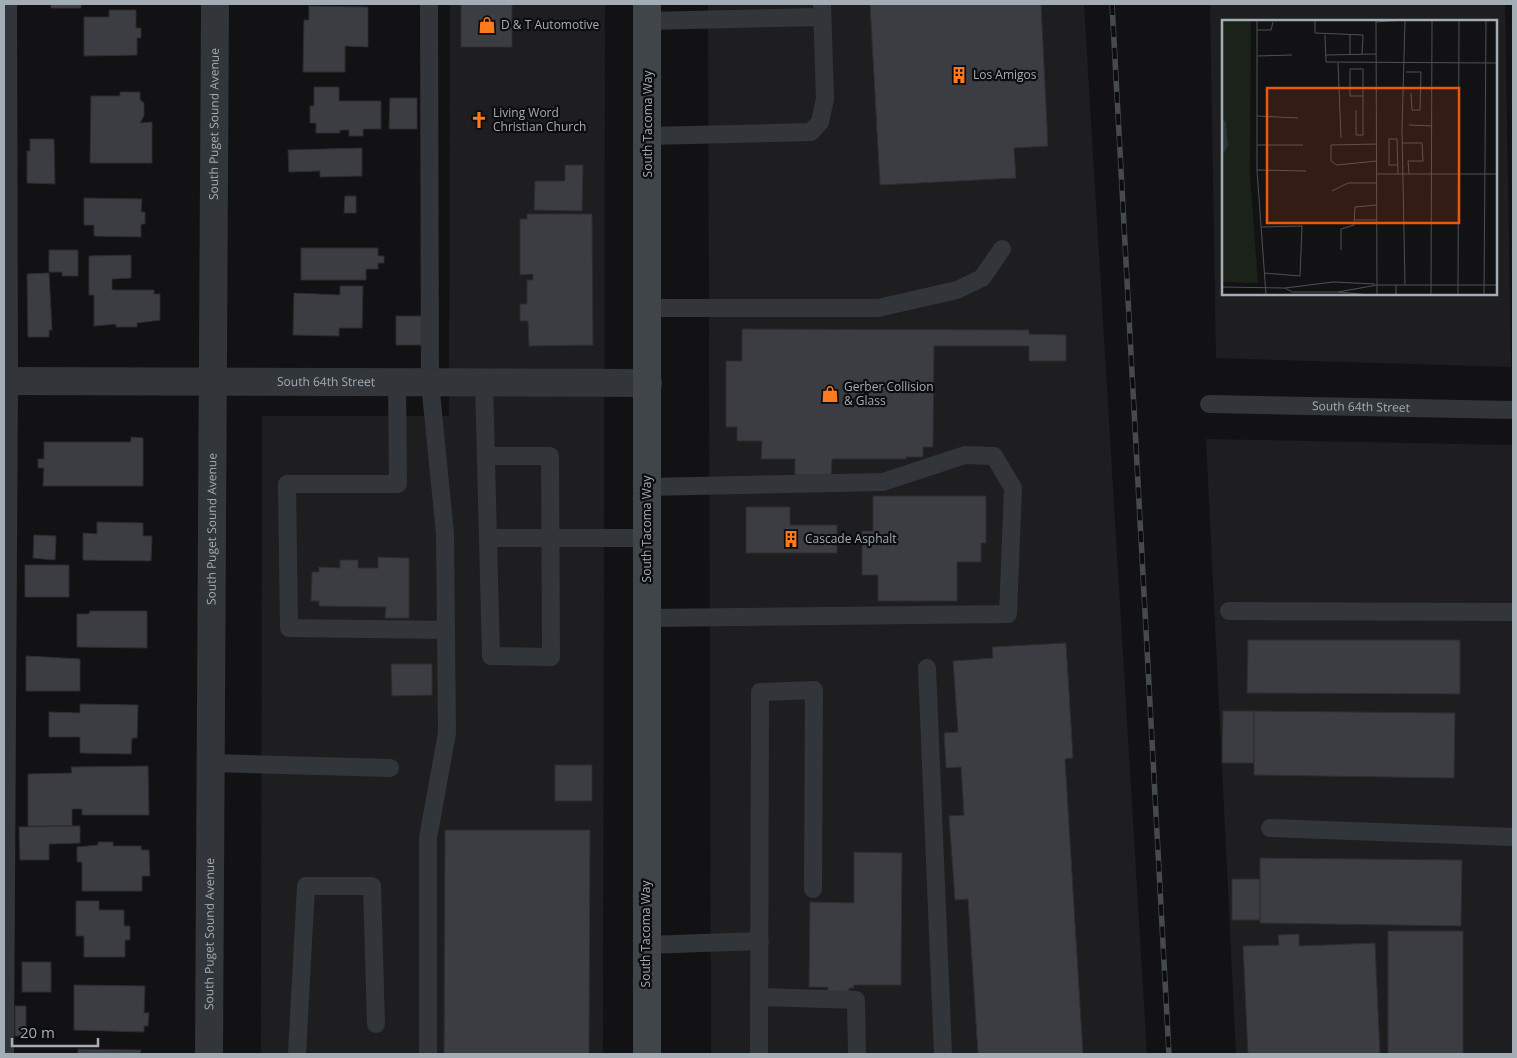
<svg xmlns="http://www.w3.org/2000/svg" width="1517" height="1058" font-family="'Open Sans',sans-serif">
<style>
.built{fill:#1e1e21;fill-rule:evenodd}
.building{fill:#3c3d42;stroke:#2c2d30}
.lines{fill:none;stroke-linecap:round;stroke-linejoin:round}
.service{stroke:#323539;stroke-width:18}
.minor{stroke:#323539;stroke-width:28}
.tertiary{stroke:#323539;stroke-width:28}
.secondary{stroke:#404549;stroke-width:28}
.rail-casing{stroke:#454a4e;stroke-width:5.5}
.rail{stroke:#0d0d0f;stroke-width:4;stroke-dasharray:11;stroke-linecap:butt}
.labels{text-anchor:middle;stroke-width:4.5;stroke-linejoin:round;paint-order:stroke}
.poi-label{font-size:12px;fill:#a2adb6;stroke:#0d0d0f;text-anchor:start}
.street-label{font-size:12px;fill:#a2adb6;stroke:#0d0d0f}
.inset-road{fill:none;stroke:#4c5055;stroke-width:1}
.view{fill:#e8590c;fill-opacity:0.15;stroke:#e8590c;stroke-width:2.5}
.inset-edge{fill:none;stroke:#a2adb6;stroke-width:2.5}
</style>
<rect width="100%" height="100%" fill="#121214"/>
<g class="built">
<polygon points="450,4 605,4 603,1054 261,1054 262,416 449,416"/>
<polygon points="708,4 1084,4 1147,1054 711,1054"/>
<path d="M1210,4H1505L1511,367L1216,358ZM1223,21H1496V294H1223Z"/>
<polygon points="1206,439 1513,445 1513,1054 1236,1054"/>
</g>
<g class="building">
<polygon points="44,4 81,4 81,8 51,8 51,4"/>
<rect x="461" y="4" width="51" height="43"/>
<polygon points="870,4 1041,4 1048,146 1014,148 1016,178 880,185"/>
<polygon points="309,6 368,7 368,47 345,46 345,72 303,72 304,20 309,20"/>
<polygon points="109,10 136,10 136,28 141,28 141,38 137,38 137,55 84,56 84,17 109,17"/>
<polygon points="314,87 339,87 339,101 381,101 381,129 363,129 363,136 349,136 349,130 340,130 340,133 316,133 316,123 310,123 310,106 314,106"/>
<polygon points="120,92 140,92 140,100 144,103 144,116 140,123 152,122 152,163 90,163 91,96 120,96"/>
<polygon points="390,98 417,98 417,129 389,129"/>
<polygon points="30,139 54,139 55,184 27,183 27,151 30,151"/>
<polygon points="362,148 362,176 320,177 320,171 289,172 288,150"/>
<polygon points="565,165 583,165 582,211 534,210 535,181 565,181"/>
<polygon points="345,196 356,196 356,213 344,213"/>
<polygon points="84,198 142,199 141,212 145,212 145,224 141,224 141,237 94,236 94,225 84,225"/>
<polygon points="527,214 592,214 593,345 529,346 528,321 520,321 520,304 527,304 527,280 533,280 533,274 520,275 520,219 527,219"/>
<polygon points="301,248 378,248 378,256 384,256 384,263 378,263 378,269 366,269 366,280 301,280"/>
<polygon points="49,250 78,250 78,276 62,276 62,272 49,272"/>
<polygon points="131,255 131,278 112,279 112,290 154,290 154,294 160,294 160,320 137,323 137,327 116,327 116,324 94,326 94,295 89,295 89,256"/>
<polygon points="49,273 52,330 49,330 49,337 28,337 27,274"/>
<polygon points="340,286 363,286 362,328 339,328 339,336 293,335 294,293 340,295"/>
<rect x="396" y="316" width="27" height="29"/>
<polygon points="742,329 1029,330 1029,334 1066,335 1066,361 1029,361 1029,346 934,346 933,447 923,447 923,457 906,457 906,459 832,459 831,475 795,475 795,459 761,459 762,441 737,441 737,427 726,427 726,361 742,361"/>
<polygon points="131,437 143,438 143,486 43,486 44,468 38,468 38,459 44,459 44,442 131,442"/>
<polygon points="873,496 986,496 986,543 981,543 981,562 957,562 957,601 878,601 878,575 862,575 862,531 873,531"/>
<polygon points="746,507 790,507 790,525 837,525 837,553 746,553"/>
<polygon points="97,522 143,523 143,536 152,536 151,561 83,560 83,533 97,534"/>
<polygon points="34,535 56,536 55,560 33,558"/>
<polygon points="378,557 409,558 409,618 385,618 386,607 319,606 319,601 311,601 312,572 319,572 319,567 340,568 340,560 358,560 358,568 378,568"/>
<rect x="25" y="565" width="44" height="32"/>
<polygon points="90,611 147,611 147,648 77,647 77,614 89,614"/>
<polygon points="1248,640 1460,640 1460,694 1247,693"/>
<polygon points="1066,643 1073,758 1065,759 1083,1054 978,1054 968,899 955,900 949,816 964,815 961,767 946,768 944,733 958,732 953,661 993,658 992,647"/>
<polygon points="26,656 80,659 80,691 26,691"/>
<polygon points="391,664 432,664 432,695 392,696"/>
<polygon points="80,704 138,705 137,738 132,738 131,754 80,753 80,737 49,737 49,712 80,713"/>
<polygon points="1223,711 1254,711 1254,763 1222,763"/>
<polygon points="1254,711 1455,713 1454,778 1254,775"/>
<rect x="555" y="765" width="37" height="36"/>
<polygon points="148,766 149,815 82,815 82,809 72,809 72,826 28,826 28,774 72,773 71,767"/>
<polygon points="72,826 80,826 80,843 49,844 49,860 20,860 19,827"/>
<polygon points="445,830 590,830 589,1054 444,1054"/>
<polygon points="98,842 113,842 113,846 141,846 141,850 149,850 150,876 142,876 142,891 82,891 82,862 77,862 77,847 98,845"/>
<polygon points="854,852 902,853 901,985 854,985 854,988 849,988 849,992 828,992 828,987 809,987 810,902 854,903"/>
<polygon points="1260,858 1462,860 1461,926 1260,923"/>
<rect x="1232" y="879" width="28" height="41"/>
<polygon points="76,901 99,901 99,910 124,910 124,926 130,926 130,940 125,940 125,957 84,957 84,936 76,936"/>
<rect x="1388" y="931" width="75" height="123"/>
<polygon points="1299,934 1299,946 1375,943 1380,1054 1248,1054 1243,946 1279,945 1278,935"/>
<rect x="22" y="962" width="29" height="30"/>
<polygon points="74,985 145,986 144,1013 149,1013 148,1026 144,1026 144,1032 74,1030"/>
<rect x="15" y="1006" width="11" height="30"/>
<polygon points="78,1049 141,1050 140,1054 78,1054"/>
</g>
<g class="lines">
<g class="service">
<polyline points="647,21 822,17"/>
<polyline points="648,136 811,132 820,122 825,99 822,4"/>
<polyline points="648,308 878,308 957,290 982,278 1002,249"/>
<polyline points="397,382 398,484 287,484 289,628 446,630"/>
<polyline points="484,383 491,656 551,657 550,456 486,456"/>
<path id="s1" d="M1209,404L1513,410"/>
<polyline points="488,538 647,538"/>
<polyline points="1229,611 1513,612"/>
<polyline points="647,618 1008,614 1013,488 994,456 965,455 883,482 648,487"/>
<polyline points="927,668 943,1054"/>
<polyline points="211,763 390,768"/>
<polyline points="1270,828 1513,837"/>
<polyline points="646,945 760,941"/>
<polyline points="760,997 856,1000 857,1054"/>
<polyline points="5,1054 9,381 8,4"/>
<polyline points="297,1054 306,886 372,886 376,1024"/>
<polyline points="428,1054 428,838 447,733 445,533 430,383 429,4"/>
<polyline points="759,1054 760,692 814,690 813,889"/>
</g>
<path class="minor" id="s2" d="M4,381L648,383"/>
<path class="tertiary" id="s3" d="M209,1054L215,4"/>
<polyline class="secondary" points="647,4 647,1054"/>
<g class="rail-casing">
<polyline id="rail" points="1112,4 1169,1054"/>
</g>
<use href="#rail" class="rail"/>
</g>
<defs>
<g id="shop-bare" transform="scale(1.35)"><path d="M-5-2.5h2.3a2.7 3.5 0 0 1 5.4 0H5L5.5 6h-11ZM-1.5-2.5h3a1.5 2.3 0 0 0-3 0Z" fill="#ff7a1e" stroke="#0d0d0f" stroke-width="2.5" paint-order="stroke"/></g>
<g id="building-bare" transform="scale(1.35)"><path d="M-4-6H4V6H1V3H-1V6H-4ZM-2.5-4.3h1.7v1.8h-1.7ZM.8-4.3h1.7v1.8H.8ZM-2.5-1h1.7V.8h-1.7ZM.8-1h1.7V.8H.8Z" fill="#ff7a1e" stroke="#0d0d0f" stroke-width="2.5" paint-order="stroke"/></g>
<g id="church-bare" transform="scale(1.35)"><path d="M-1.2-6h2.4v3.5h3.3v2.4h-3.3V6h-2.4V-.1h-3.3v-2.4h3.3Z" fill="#ff7a1e" stroke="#0d0d0f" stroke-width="2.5" paint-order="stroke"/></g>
</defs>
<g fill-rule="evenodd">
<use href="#shop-bare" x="487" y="25"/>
<use href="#building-bare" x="959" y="75"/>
<use href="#church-bare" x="479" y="120"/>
<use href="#shop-bare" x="830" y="394"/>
<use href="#building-bare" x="791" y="539"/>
</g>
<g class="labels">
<g class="poi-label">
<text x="501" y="29">D &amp; T Automotive</text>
<text x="973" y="79">Los Amigos</text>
<text x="493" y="117">Living Word<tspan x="493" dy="14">Christian Church</tspan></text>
<text x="844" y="391">Gerber Collision<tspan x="844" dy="14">&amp; Glass</tspan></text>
<text x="805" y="543">Cascade Asphalt</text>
</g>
<g class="street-label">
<text dy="4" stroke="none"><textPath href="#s3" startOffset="930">South Puget Sound Avenue</textPath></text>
<text transform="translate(648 124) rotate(-90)" y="4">South Tacoma Way</text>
<text dy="4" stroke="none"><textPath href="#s2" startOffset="322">South 64th Street</textPath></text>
<text dy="4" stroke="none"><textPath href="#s1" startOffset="152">South 64th Street</textPath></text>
<text dy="4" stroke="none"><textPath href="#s3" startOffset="525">South Puget Sound Avenue</textPath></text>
<text transform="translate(647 529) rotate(-90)" y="4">South Tacoma Way</text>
<text dy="4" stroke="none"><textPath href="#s3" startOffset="120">South Puget Sound Avenue</textPath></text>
<text transform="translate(646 934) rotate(-90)" y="4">South Tacoma Way</text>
</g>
</g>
<g transform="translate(1222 20)">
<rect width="275" height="275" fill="#121214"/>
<path d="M0,0H29L28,155L36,263L0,262Z" fill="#1a221a"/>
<path d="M0,97L4,103L6,126L0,136Z" fill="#273538"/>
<path class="inset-road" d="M35,0V150L44,275M93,0V13L141,15L140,34M154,0L155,275M154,2L182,0M35,10H49L51,2M103,15L104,42L275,43M128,34V15M104,35L154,34M35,36L70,35M116,43L119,118M184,52H199L198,90H190L189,73M134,90V115H141V49H128V76H141M35,96L76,98M187,105L210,106M180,123H200L201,141H186L187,154M35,125H81M155,141L115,145L109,141V125L155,124M175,145H167V119H175L176,154M35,150L84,151M155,154H275M110,171L126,163H155M133,200H155M39,207L80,206L78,256L42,253M119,230V209L132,205L133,187L155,185M183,265L180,110L183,0M0,267L63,268L111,262L153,264M63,268L70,272H116L155,265H275M116,272L148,275M165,275L174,274V265M209,275L210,0M236,275L237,0M262,275L264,0"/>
<path class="view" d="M45,68H237V203H45Z"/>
<rect width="275" height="275" class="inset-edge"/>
</g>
<rect width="1517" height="1058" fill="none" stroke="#a2adb6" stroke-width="10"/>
<path d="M12 1038v8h86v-8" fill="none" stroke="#a2adb6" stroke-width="2.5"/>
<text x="20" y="1038" font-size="15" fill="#a2adb6" stroke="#0d0d0f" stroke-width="4" paint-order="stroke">20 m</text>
</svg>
